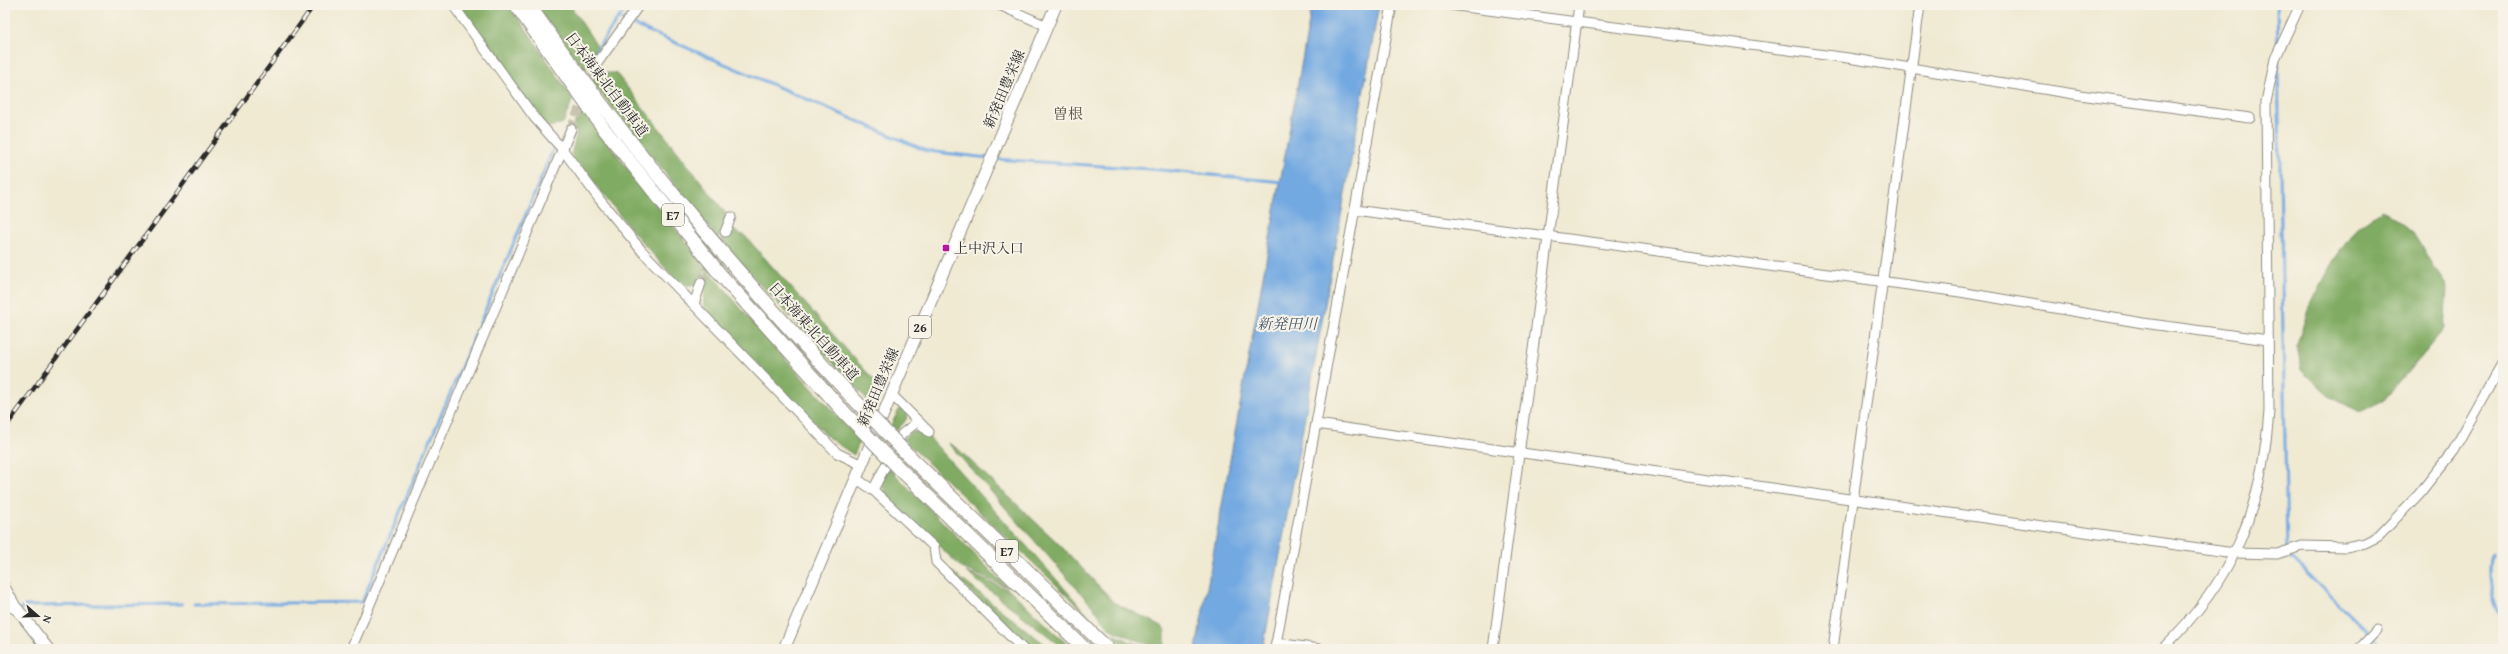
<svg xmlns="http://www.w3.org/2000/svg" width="2508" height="654" font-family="'Gentium Book Plus','Noto Serif JP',serif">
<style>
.forest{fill:#80ab62;stroke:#566b46}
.water{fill:#73a9e1;stroke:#4f6a86}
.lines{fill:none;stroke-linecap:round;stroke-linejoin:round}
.stream{stroke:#73a9e1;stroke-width:3}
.minor-tunnel{stroke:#c9c4b1;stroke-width:9;stroke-dasharray:9 4.5;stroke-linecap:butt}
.minor-casing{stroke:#8e8a7f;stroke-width:11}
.major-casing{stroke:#8e8a7f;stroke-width:13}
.highway-casing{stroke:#8e8a7f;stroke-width:15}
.minor{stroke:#fff;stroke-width:9}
.major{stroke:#fff;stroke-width:11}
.highway{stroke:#fff;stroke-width:13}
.rail-casing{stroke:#2b2b2b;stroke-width:4.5}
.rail{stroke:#f7f3e8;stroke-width:3;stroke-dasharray:9;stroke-linecap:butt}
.highway-bridge-casing{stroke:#8e8a7f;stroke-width:15;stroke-linecap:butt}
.highway-bridge{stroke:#fff;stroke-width:13}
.poi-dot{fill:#b5179e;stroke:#f7f3e8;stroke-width:1.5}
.labels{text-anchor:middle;stroke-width:4;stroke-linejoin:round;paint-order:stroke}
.shield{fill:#f7f3e8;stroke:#686764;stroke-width:1}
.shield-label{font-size:13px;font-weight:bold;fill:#2b2b2b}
.street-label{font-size:14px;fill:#2b2b2b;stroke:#f7f3e8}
.poi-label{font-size:14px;fill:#2b2b2b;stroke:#f7f3e8;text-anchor:start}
.neighbourhood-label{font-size:15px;fill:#615546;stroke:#f7f3e8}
.water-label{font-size:15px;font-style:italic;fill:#44576b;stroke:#f7f3e8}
</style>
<rect width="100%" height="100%" fill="#f7f3e8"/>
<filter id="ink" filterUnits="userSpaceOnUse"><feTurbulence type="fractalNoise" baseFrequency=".025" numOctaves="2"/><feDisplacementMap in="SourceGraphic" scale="8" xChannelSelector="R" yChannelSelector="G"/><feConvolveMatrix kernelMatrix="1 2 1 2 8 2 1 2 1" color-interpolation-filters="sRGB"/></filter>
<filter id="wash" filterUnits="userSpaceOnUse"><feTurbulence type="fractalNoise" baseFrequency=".012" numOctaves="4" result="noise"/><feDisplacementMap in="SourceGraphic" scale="16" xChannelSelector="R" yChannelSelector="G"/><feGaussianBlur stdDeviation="0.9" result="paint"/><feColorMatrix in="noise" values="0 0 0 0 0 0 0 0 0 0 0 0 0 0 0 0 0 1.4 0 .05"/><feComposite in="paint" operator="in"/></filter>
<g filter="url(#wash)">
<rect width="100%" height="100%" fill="#f0ead3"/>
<g class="forest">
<polygon points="457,5 510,5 573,99 563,123 546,128"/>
<polygon points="535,5 570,5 597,46 584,73"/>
<polygon points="597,67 601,73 616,73 727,215 718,239 592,82"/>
<polygon points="583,111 706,268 698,286 680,284 640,240 571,155 577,132 572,130 579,112"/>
<polygon points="2382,209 2414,233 2447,288 2444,329 2384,400 2360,412 2329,396 2301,370 2297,345 2308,310 2334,260 2358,226"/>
<polygon points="728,229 728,235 734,231 745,236 880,387 873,406 721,242"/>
<polygon points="708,269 764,336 860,440 854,455 829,438 703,308 705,293 703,287 700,287"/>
<path d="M900,408L908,414C906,422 902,425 896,430L891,425Z"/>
<polygon points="919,431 926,434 1091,618 903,439 911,432"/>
<polygon points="948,443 958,449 1060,545 1115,603 1162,626 1165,632 1165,649 1159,649 1110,629 1094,608"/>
<path d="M888,467L1007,587L962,568L886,495C880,484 882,478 888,467Z"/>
<polygon points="943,565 1051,649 1030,649"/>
<polygon points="966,572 1011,591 1072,649 1065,649"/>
<polygon points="1112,634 1150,649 1128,649"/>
</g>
<polygon class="water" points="1312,5 1379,5 1263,649 1196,649"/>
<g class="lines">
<g class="stream">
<polyline points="2277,5 2278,45"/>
<polyline points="618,18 927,151 988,158"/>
<polyline points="2278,60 2287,553 2385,649"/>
<path d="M591,61C597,47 608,33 617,20C621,14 625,13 628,5"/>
<polyline points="994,159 1150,169 1283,182"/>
<path d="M2492,554C2487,578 2491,599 2503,621"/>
<polyline points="194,604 362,602 553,150"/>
<polyline points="20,609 25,606 182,604"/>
<polyline points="5,612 13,611"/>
</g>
</g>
</g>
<g filter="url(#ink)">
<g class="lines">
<g class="minor-tunnel">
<polyline points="571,129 596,65"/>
<polyline points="701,283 725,232"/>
</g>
<g class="minor-casing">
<g id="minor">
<polyline points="453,5 534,117 563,150 600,200 642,251 837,453 862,465"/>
<polyline points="999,5 1047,26"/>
<polyline points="1450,5 1848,58 2080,95 2250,118"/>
<polyline points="596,65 639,5"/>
<polyline points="1355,210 1960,292 2143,323 2268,340"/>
<polyline points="725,232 731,217"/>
<polyline points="694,304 701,283"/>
<polyline points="891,394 929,432"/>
<polyline points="1316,424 2234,553 2277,554 2302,546 2346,547 2365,543 2379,536 2419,494 2453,451 2503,362"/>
<polyline points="857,479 873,490 934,547 936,562 1023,649"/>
<polyline points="873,490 902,434 917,422"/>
<polyline points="5,587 18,610"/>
<polyline points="1276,643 1320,649"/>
<polyline points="351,649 571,129"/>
<polyline points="1275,649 1392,5"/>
<polyline points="1493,649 1579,5"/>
<polyline points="1833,649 1920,5"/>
<path d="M2162,649C2234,580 2262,509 2269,411L2266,102L2275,59L2300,5"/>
<polyline points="2359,649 2377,630"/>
</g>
</g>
<g class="major-casing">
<g id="major">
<polyline points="5,602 18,610 48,649"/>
<polyline points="784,649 1056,5"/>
</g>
</g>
<g class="highway-casing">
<g id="highway">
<polyline points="516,5 604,129 719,273 845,413"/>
<path d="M529,5C626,144 736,272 851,396"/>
<polyline points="906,453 1108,649"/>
<polyline points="899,468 1085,649"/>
</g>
</g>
<use href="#minor" class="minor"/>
<use href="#major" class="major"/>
<use href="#highway" class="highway"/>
<g class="rail-casing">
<polyline id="rail" points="5,428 314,5"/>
</g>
<use href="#rail" class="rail"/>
<g class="highway-bridge-casing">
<g id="highway-bridge">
<polyline points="851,396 906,453"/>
<polyline points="845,413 899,468"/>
</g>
</g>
<use href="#highway-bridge" class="highway-bridge"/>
</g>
</g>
<rect class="poi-dot" x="942" y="244" width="8" height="8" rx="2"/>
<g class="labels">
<g class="shield">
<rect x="662" y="204" width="22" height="22" rx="3"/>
<rect x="909" y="316" width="22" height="22" rx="3"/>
<rect x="996" y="540" width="22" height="22" rx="3"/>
</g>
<g class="shield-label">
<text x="673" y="220">E7</text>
<text x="920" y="332">26</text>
<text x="1007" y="556">E7</text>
</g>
<g class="street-label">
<text transform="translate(607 84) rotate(53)" y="5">日本海東北自動車道</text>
<text transform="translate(1004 89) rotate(-67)" y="5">新発田豊栄線</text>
<text transform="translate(814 331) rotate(48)" y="5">日本海東北自動車道</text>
<text transform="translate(878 387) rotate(-67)" y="5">新発田豊栄線</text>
</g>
<g class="poi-label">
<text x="954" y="253">上中沢入口</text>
</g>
<g class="neighbourhood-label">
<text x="1068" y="119">曽根</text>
</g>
<g class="water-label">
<text x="1287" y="329">新発田川</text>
</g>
</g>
<rect width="2508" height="654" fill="none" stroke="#f7f3e8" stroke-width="20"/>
<g transform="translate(38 616) rotate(110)" stroke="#f7f3e8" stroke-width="3" paint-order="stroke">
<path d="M0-3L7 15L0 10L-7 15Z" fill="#2b2b2b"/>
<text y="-6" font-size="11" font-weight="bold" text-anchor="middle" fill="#2b2b2b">N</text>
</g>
</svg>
